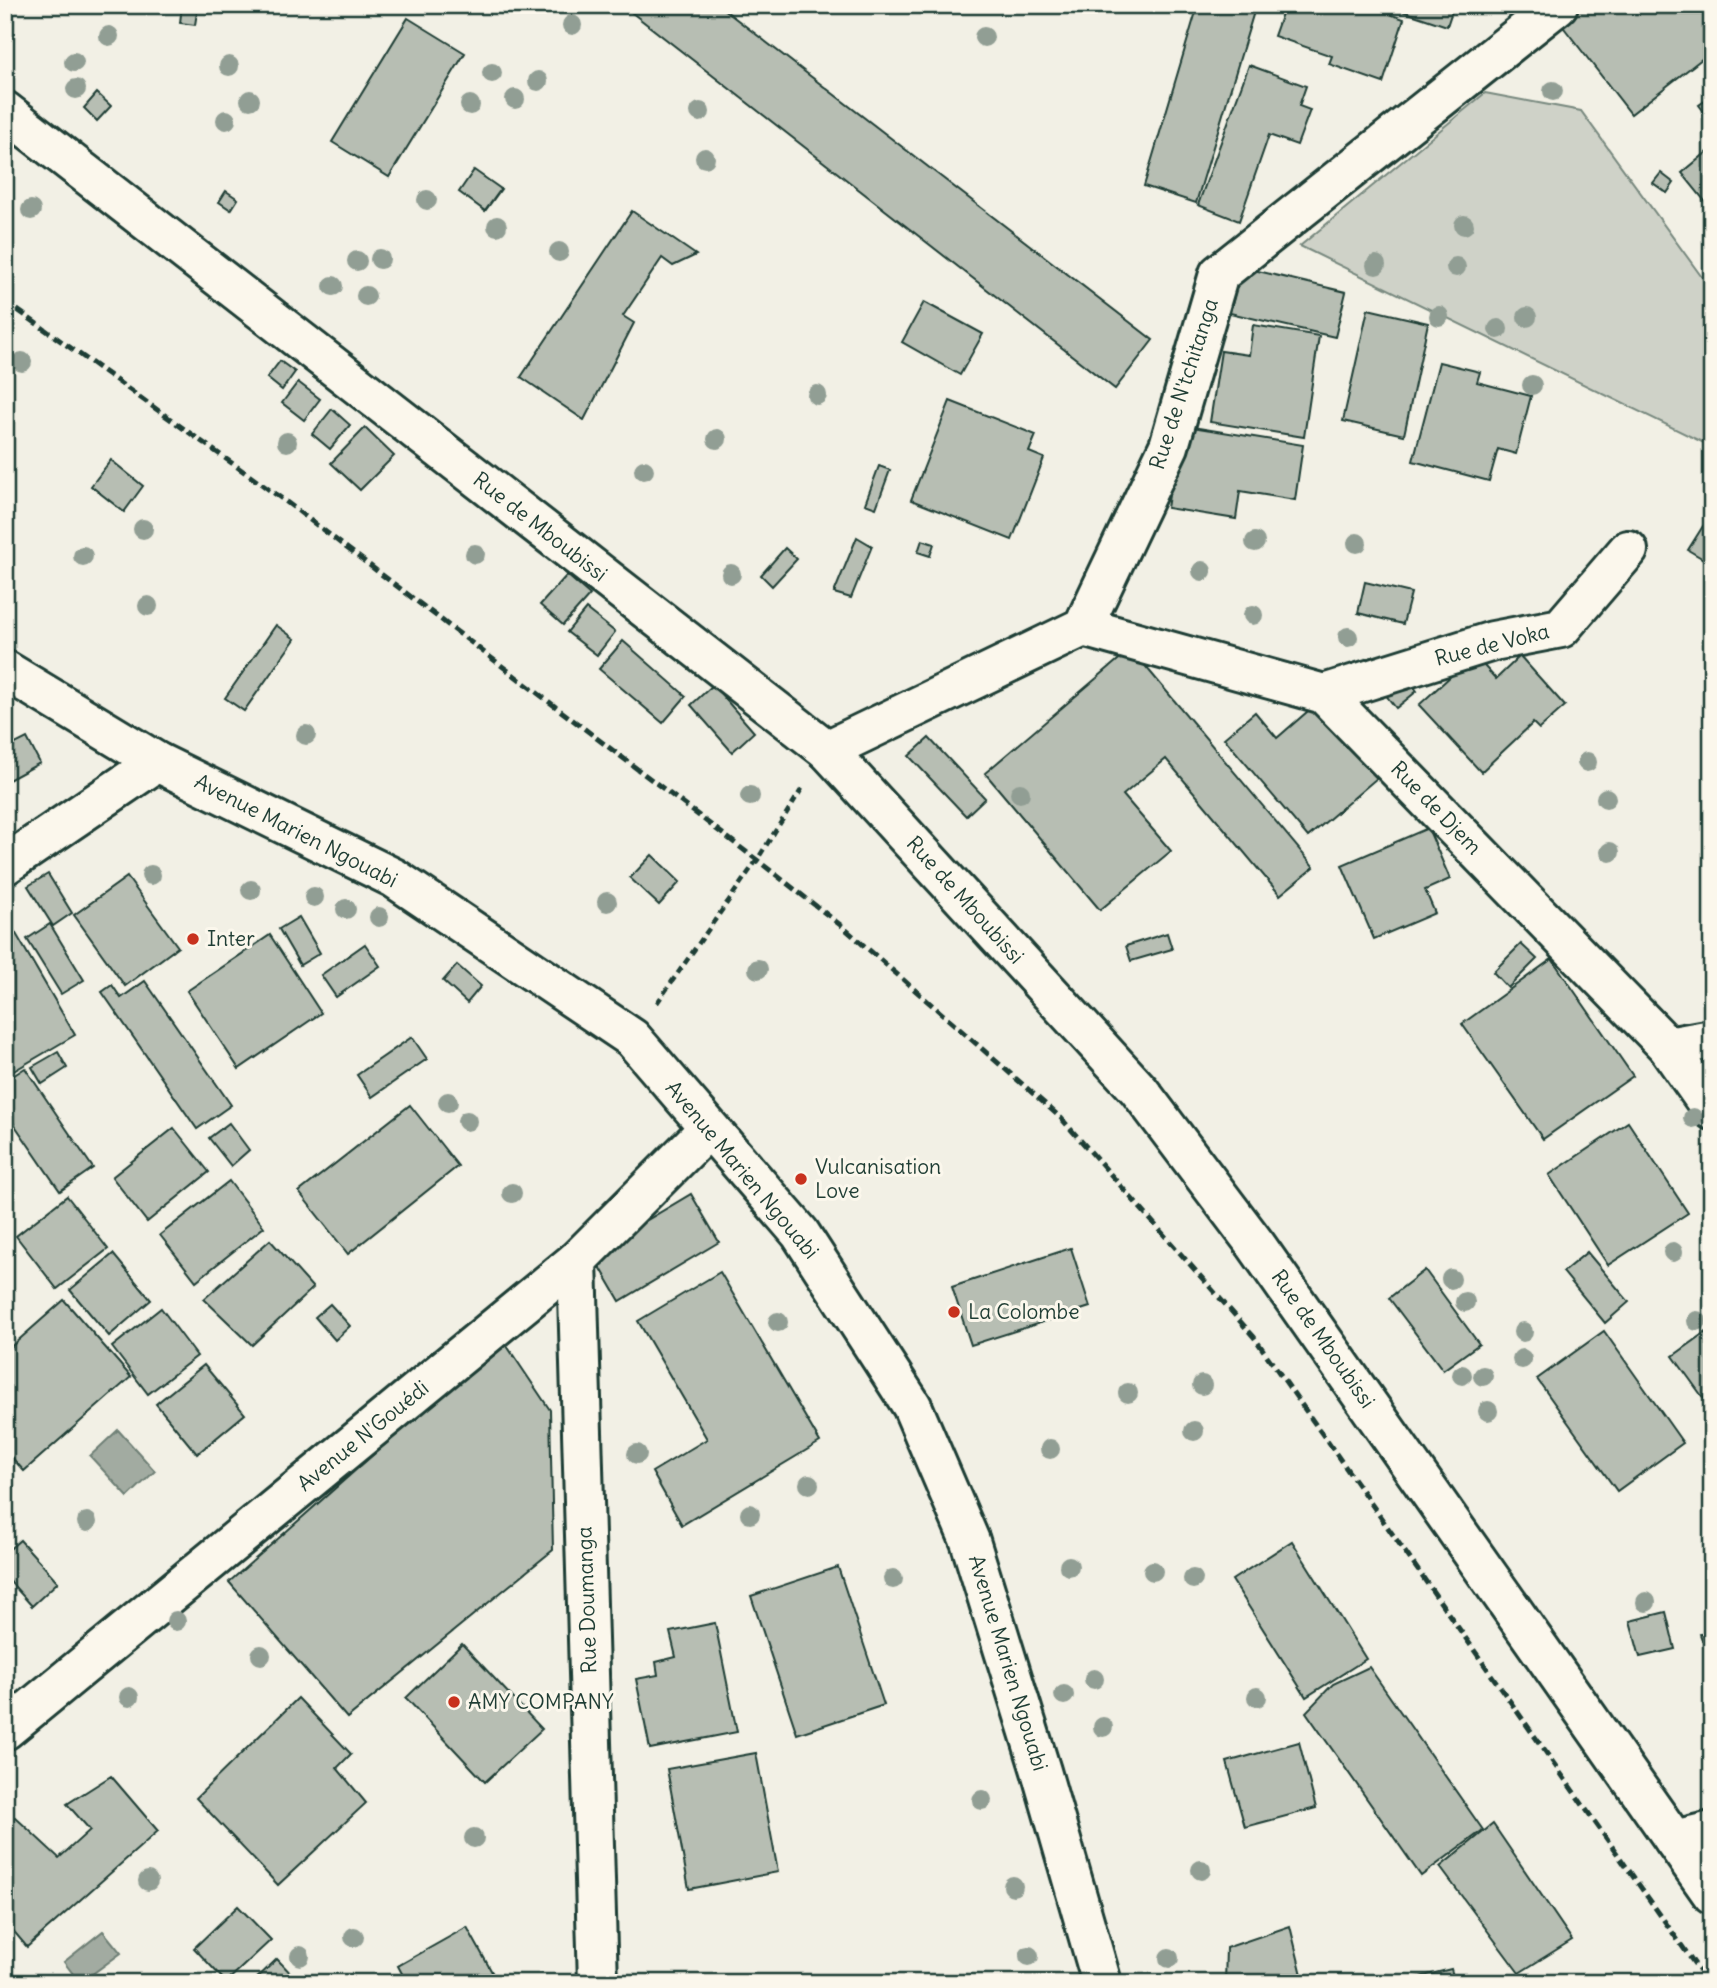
<svg xmlns="http://www.w3.org/2000/svg" width="1717" height="1988" font-family="Delius,sans-serif">
<style>
.green{fill:#cfd2c8;stroke:#77887e;stroke-width:2}
.water{fill:#a2aba1;stroke:#6e7f75;stroke-width:2}
.building{fill:#b7beb3;stroke:#1f3d34;stroke-width:2}
.lines{fill:none;stroke-linecap:round;stroke-linejoin:round}
.minor-casing{stroke:#1f3d34;stroke-width:44}
.tertiary-casing{stroke:#1f3d34;stroke-width:44}
.primary-casing{stroke:#1f3d34;stroke-width:44}
.path{stroke:#1f3d34;stroke-width:4.5;stroke-dasharray:7 5;stroke-linecap:butt}
.minor{stroke:#fbf7ec;stroke-width:38}
.tertiary{stroke:#fbf7ec;stroke-width:38}
.primary{stroke:#fbf7ec;stroke-width:38}
.rail{stroke:#1f3d34;stroke-width:5;stroke-dasharray:10 5;stroke-linecap:butt}
.tree{fill:#919e94}
.poi-dot{fill:#c8321e;stroke:#fbf7ec;stroke-width:2.5}
.labels{text-anchor:middle;stroke-width:6;stroke-linejoin:round;paint-order:stroke}
.street-label{font-size:21px;fill:#1f3d34;stroke:#fbf7ec}
.poi-label{font-size:21px;fill:#1f3d34;stroke:#fbf7ec;text-anchor:start}
</style>
<rect width="100%" height="100%" fill="#f2f0e5"/>
<filter id="ink" filterUnits="userSpaceOnUse"><feTurbulence type="fractalNoise" baseFrequency=".0143" numOctaves="2"/><feDisplacementMap in="SourceGraphic" scale="14" xChannelSelector="R" yChannelSelector="G"/><feConvolveMatrix kernelMatrix="1 2 1 2 8 2 1 2 1" color-interpolation-filters="sRGB"/></filter>
<g filter="url(#ink)">
<polygon class="green" points="1485,93 1581,111 1712,291 1712,447 1300,246"/>
<g class="water">
<polygon points="118,1430 155,1471 128,1497 90,1456"/>
<polygon points="103,1931 121,1953 80,1983 64,1962"/>
</g>
<g class="building">
<polygon points="182,5 198,6 195,25 180,23"/>
<polygon points="622,5 718,5 1153,340 1115,389"/>
<polygon points="1198,5 1256,5 1196,203 1144,186"/>
<polygon points="1285,5 1364,5 1404,19 1383,83 1329,64 1332,56 1274,36"/>
<polygon points="1384,5 1454,5 1447,26"/>
<polygon points="1584,5 1712,5 1712,51 1631,114 1561,24"/>
<polygon points="408,18 465,53 389,177 332,142"/>
<polygon points="1249,65 1306,86 1299,106 1310,110 1297,145 1269,135 1239,221 1198,205"/>
<polygon points="97,93 111,106 97,121 84,108"/>
<polygon points="1712,96 1712,122 1699,105"/>
<polygon points="1712,148 1712,210 1682,173"/>
<polygon points="474,170 501,189 485,211 459,192"/>
<polygon points="1661,173 1674,183 1667,193 1653,183"/>
<polygon points="226,191 238,199 231,210 219,202"/>
<polygon points="632,211 696,255 673,266 662,258 623,316 634,323 584,420 521,377"/>
<polygon points="1241,267 1346,292 1335,337 1230,313"/>
<polygon points="924,302 983,334 960,375 902,342"/>
<polygon points="1368,309 1428,323 1404,435 1343,421"/>
<polygon points="1253,325 1319,336 1304,437 1210,422 1221,351 1249,355"/>
<polygon points="280,361 295,372 282,390 267,378"/>
<polygon points="1439,362 1480,372 1477,382 1531,396 1516,454 1498,449 1489,481 1413,461"/>
<polygon points="298,382 320,399 304,420 282,403"/>
<polygon points="950,401 1036,435 1029,452 1044,458 1012,540 911,500"/>
<polygon points="332,409 350,425 330,449 312,434"/>
<polygon points="1180,425 1303,445 1295,500 1240,491 1236,519 1167,508"/>
<polygon points="365,428 394,456 360,490 331,463"/>
<polygon points="111,460 143,486 124,512 91,486"/>
<polygon points="879,466 890,470 876,508 865,504"/>
<polygon points="1703,526 1712,531 1712,564 1688,550"/>
<polygon points="857,537 872,546 851,598 834,593"/>
<polygon points="922,540 934,544 930,556 918,552"/>
<polygon points="785,548 797,559 772,586 761,575"/>
<polygon points="567,575 590,595 563,625 540,605"/>
<polygon points="1365,582 1411,593 1403,624 1358,613"/>
<polygon points="586,609 615,632 597,655 567,632"/>
<polygon points="276,625 295,639 244,711 225,698"/>
<polygon points="623,641 686,696 663,723 599,669"/>
<polygon points="1131,649 1314,867 1280,895 1166,759 1123,795 1171,851 1100,910 985,773"/>
<polygon points="1474,655 1496,679 1520,656 1565,706 1539,729 1533,723 1481,772 1419,705"/>
<polygon points="1403,672 1417,691 1396,708 1381,689"/>
<polygon points="713,685 754,732 732,752 691,705"/>
<polygon points="1315,705 1377,778 1308,837 1224,738 1255,712 1277,738"/>
<polygon points="27,738 40,763 5,782 5,749"/>
<polygon points="929,738 985,798 966,816 909,756"/>
<polygon points="1428,828 1450,879 1425,890 1435,913 1374,939 1342,865"/>
<polygon points="652,855 680,882 659,905 630,878"/>
<polygon points="48,874 72,913 53,926 28,886"/>
<polygon points="127,877 178,947 125,986 74,915"/>
<polygon points="299,917 320,953 300,965 279,929"/>
<polygon points="50,924 84,980 61,994 27,939"/>
<polygon points="15,932 75,1035 5,1076 5,937"/>
<polygon points="1167,933 1172,949 1131,961 1126,946"/>
<polygon points="270,935 321,1013 239,1069 187,991"/>
<polygon points="365,944 380,966 336,997 321,975"/>
<polygon points="1521,944 1537,959 1508,988 1493,972"/>
<polygon points="1552,959 1633,1076 1543,1139 1462,1024"/>
<polygon points="457,965 481,986 467,1003 443,981"/>
<polygon points="145,981 231,1105 197,1129 102,992 112,985 121,998"/>
<polygon points="412,1037 427,1059 372,1097 357,1075"/>
<polygon points="58,1052 67,1068 42,1084 32,1067"/>
<polygon points="25,1068 93,1168 60,1191 5,1111 5,1081"/>
<polygon points="410,1105 458,1166 348,1254 299,1192"/>
<polygon points="1628,1122 1688,1213 1608,1265 1549,1175"/>
<polygon points="229,1123 249,1150 231,1166 209,1138"/>
<polygon points="174,1128 209,1172 147,1222 112,1177"/>
<polygon points="229,1181 264,1227 196,1281 160,1235"/>
<polygon points="691,1194 719,1242 620,1301 592,1253"/>
<polygon points="67,1196 108,1249 57,1289 16,1236"/>
<polygon points="270,1240 313,1288 252,1345 204,1299"/>
<polygon points="1071,1248 1090,1307 971,1345 952,1287"/>
<polygon points="1587,1252 1629,1302 1605,1323 1563,1272"/>
<polygon points="113,1254 151,1300 109,1336 70,1290"/>
<polygon points="1425,1270 1479,1344 1443,1370 1389,1298"/>
<polygon points="720,1272 820,1442 682,1525 652,1472 707,1439 638,1321"/>
<polygon points="64,1300 131,1377 24,1471 5,1450 5,1352"/>
<polygon points="330,1304 350,1326 335,1340 315,1317"/>
<polygon points="161,1308 197,1356 148,1394 112,1347"/>
<polygon points="1712,1328 1712,1410 1673,1356"/>
<polygon points="1604,1331 1683,1443 1617,1491 1537,1379"/>
<polygon points="503,1340 550,1410 553,1550 347,1718 229,1582"/>
<polygon points="204,1365 245,1414 197,1454 156,1404"/>
<polygon points="20,1540 58,1582 32,1606 5,1576 5,1553"/>
<polygon points="1292,1541 1366,1659 1306,1697 1232,1580"/>
<polygon points="838,1567 884,1705 797,1734 751,1596"/>
<polygon points="1666,1612 1675,1649 1640,1657 1630,1621"/>
<polygon points="715,1623 737,1732 650,1749 636,1679 658,1675 656,1662 676,1657 670,1632"/>
<polygon points="1712,1630 1712,1667 1700,1634"/>
<polygon points="462,1644 542,1729 485,1782 406,1698"/>
<polygon points="1369,1667 1483,1830 1421,1876 1306,1712 1333,1684"/>
<polygon points="298,1698 351,1754 337,1768 366,1803 278,1885 196,1798"/>
<polygon points="1299,1742 1316,1808 1245,1827 1227,1762"/>
<polygon points="756,1753 778,1872 689,1889 667,1769"/>
<polygon points="111,1776 158,1831 27,1947 5,1921 5,1824 15,1817 59,1858 90,1830 67,1804"/>
<polygon points="1493,1824 1572,1940 1519,1973 1440,1867"/>
<polygon points="238,1906 271,1940 226,1982 194,1948"/>
<polygon points="1290,1926 1304,1983 1225,1983 1226,1948"/>
<polygon points="467,1927 498,1983 407,1983 398,1966"/>
<polygon points="277,1959 300,1983 252,1983"/>
<polygon points="1451,1969 1455,1983 1396,1983"/>
</g>
<g class="lines">
<g class="minor-casing">
<g id="minor">
<polyline points="5,111 827,750 1139,1090 1256,1245 1712,1894"/>
<polyline points="1083,627 1324,694 1668,1047 1712,1110"/>
<polyline points="1324,694 1493,641 1561,628 1628,550"/>
<polyline points="827,750 1083,627 1169,446 1219,274 1558,5"/>
<polyline points="5,865 157,762"/>
<polyline points="1668,1047 1712,1039"/>
<polyline points="577,1260 598,1983"/>
<polyline points="1674,1840 1712,1831"/>
</g>
</g>
<g class="tertiary-casing">
<polyline id="tertiary" points="5,1730 577,1260 708,1129"/>
</g>
<g class="primary-casing">
<polyline id="primary" points="5,670 157,762 394,878 632,1038 800,1233 912,1406 970,1541 1041,1771 1102,1983"/>
</g>
<polyline class="path" points="657,1003 757,860 803,787"/>
<use href="#minor" class="minor"/>
<use href="#tertiary" class="tertiary"/>
<use href="#primary" class="primary"/>
<polyline class="rail" points="5,301 285,501 757,860 843,927 1061,1118 1254,1337 1708,1983"/>
</g>
<g class="tree">
<circle cx="572" cy="25" r="10"/>
<circle cx="109" cy="36" r="10"/>
<circle cx="984" cy="37" r="10"/>
<circle cx="74" cy="62" r="10"/>
<circle cx="229" cy="66" r="10"/>
<circle cx="492" cy="73" r="10"/>
<circle cx="538" cy="81" r="10"/>
<circle cx="76" cy="89" r="10"/>
<circle cx="1553" cy="91" r="10"/>
<circle cx="515" cy="99" r="10"/>
<circle cx="250" cy="100" r="10"/>
<circle cx="470" cy="105" r="10"/>
<circle cx="700" cy="112" r="10"/>
<circle cx="226" cy="120" r="10"/>
<circle cx="705" cy="158" r="10"/>
<circle cx="427" cy="200" r="10"/>
<circle cx="31" cy="210" r="10"/>
<circle cx="1464" cy="225" r="10"/>
<circle cx="497" cy="226" r="10"/>
<circle cx="559" cy="252" r="10"/>
<circle cx="380" cy="259" r="10"/>
<circle cx="357" cy="261" r="10"/>
<circle cx="1376" cy="265" r="10"/>
<circle cx="1456" cy="267" r="10"/>
<circle cx="333" cy="286" r="10"/>
<circle cx="366" cy="296" r="10"/>
<circle cx="1439" cy="316" r="10"/>
<circle cx="1527" cy="317" r="10"/>
<circle cx="1498" cy="329" r="10"/>
<circle cx="22" cy="362" r="10"/>
<circle cx="1532" cy="385" r="10"/>
<circle cx="817" cy="395" r="10"/>
<circle cx="717" cy="439" r="10"/>
<circle cx="287" cy="442" r="10"/>
<circle cx="644" cy="470" r="10"/>
<circle cx="143" cy="529" r="10"/>
<circle cx="1255" cy="542" r="10"/>
<circle cx="1357" cy="543" r="10"/>
<circle cx="475" cy="554" r="10"/>
<circle cx="83" cy="556" r="10"/>
<circle cx="1202" cy="571" r="10"/>
<circle cx="731" cy="574" r="10"/>
<circle cx="148" cy="606" r="10"/>
<circle cx="1253" cy="615" r="10"/>
<circle cx="1348" cy="637" r="10"/>
<circle cx="306" cy="735" r="10"/>
<circle cx="1587" cy="762" r="10"/>
<circle cx="1020" cy="793" r="10"/>
<circle cx="750" cy="796" r="10"/>
<circle cx="1606" cy="798" r="10"/>
<circle cx="1610" cy="852" r="10"/>
<circle cx="151" cy="875" r="10"/>
<circle cx="251" cy="890" r="10"/>
<circle cx="314" cy="897" r="10"/>
<circle cx="607" cy="902" r="10"/>
<circle cx="346" cy="909" r="10"/>
<circle cx="379" cy="917" r="10"/>
<circle cx="758" cy="969" r="10"/>
<circle cx="448" cy="1102" r="10"/>
<circle cx="1693" cy="1118" r="10"/>
<circle cx="467" cy="1121" r="10"/>
<circle cx="512" cy="1193" r="10"/>
<circle cx="1673" cy="1252" r="10"/>
<circle cx="1451" cy="1279" r="10"/>
<circle cx="1465" cy="1302" r="10"/>
<circle cx="1697" cy="1321" r="10"/>
<circle cx="778" cy="1322" r="10"/>
<circle cx="1523" cy="1332" r="10"/>
<circle cx="1522" cy="1359" r="10"/>
<circle cx="1462" cy="1375" r="10"/>
<circle cx="1483" cy="1376" r="10"/>
<circle cx="1202" cy="1385" r="10"/>
<circle cx="1128" cy="1393" r="10"/>
<circle cx="1488" cy="1411" r="10"/>
<circle cx="1194" cy="1431" r="10"/>
<circle cx="1050" cy="1449" r="10"/>
<circle cx="637" cy="1454" r="10"/>
<circle cx="809" cy="1484" r="10"/>
<circle cx="750" cy="1514" r="10"/>
<circle cx="87" cy="1522" r="10"/>
<circle cx="1069" cy="1566" r="10"/>
<circle cx="1153" cy="1571" r="10"/>
<circle cx="893" cy="1579" r="10"/>
<circle cx="1193" cy="1579" r="10"/>
<circle cx="1646" cy="1602" r="10"/>
<circle cx="176" cy="1621" r="10"/>
<circle cx="261" cy="1655" r="10"/>
<circle cx="1094" cy="1679" r="10"/>
<circle cx="1064" cy="1695" r="10"/>
<circle cx="129" cy="1697" r="10"/>
<circle cx="1257" cy="1697" r="10"/>
<circle cx="1103" cy="1727" r="10"/>
<circle cx="982" cy="1800" r="10"/>
<circle cx="474" cy="1838" r="10"/>
<circle cx="1201" cy="1870" r="10"/>
<circle cx="148" cy="1881" r="10"/>
<circle cx="1013" cy="1886" r="10"/>
<circle cx="354" cy="1937" r="10"/>
<circle cx="300" cy="1956" r="10"/>
<circle cx="1029" cy="1956" r="10"/>
<circle cx="1169" cy="1958" r="10"/>
</g>
</g>
<g class="poi-dot">
<circle cx="193" cy="939" r="7"/>
<circle cx="801" cy="1179" r="7"/>
<circle cx="954" cy="1312" r="7"/>
<circle cx="454" cy="1702" r="7"/>
</g>
<g class="labels">
<g class="street-label">
<text transform="translate(1184 384) rotate(-72)" y="7">Rue de N'tchitanga</text>
<text transform="translate(540 527) rotate(38)" y="7">Rue de Mboubissi</text>
<text transform="translate(1492 645) rotate(-14)" y="7">Rue de Voka</text>
<text transform="translate(1436 808) rotate(46)" y="7">Rue de Djem</text>
<text transform="translate(296 831) rotate(27)" y="7">Avenue Marien Ngouabi</text>
<text transform="translate(965 900) rotate(48)" y="7">Rue de Mboubissi</text>
<text transform="translate(742 1170) rotate(50)" y="7">Avenue Marien Ngouabi</text>
<text transform="translate(1323 1339) rotate(55)" y="7">Rue de Mboubissi</text>
<text transform="translate(363 1436) rotate(-39)" y="7">Avenue N'Gouédi</text>
<text transform="translate(587 1600) rotate(-92)" y="7">Rue Doumanga</text>
<text transform="translate(1008 1663) rotate(73)" y="7">Avenue Marien Ngouabi</text>
</g>
<g class="poi-label">
<text x="207" y="946">Inter</text>
<text x="815" y="1174">Vulcanisation<tspan x="815" dy="24">Love</tspan></text>
<text x="968" y="1319">La Colombe</text>
<text x="468" y="1709">AMY COMPANY</text>
</g>
</g>
<rect width="1717" height="1988" fill="none" stroke="#fbf7ec" stroke-width="28"/>
<rect x="14" y="14" width="1689" height="1960" fill="none" stroke="#1f3d34" stroke-width="2.5" filter="url(#ink)"/>
</svg>
